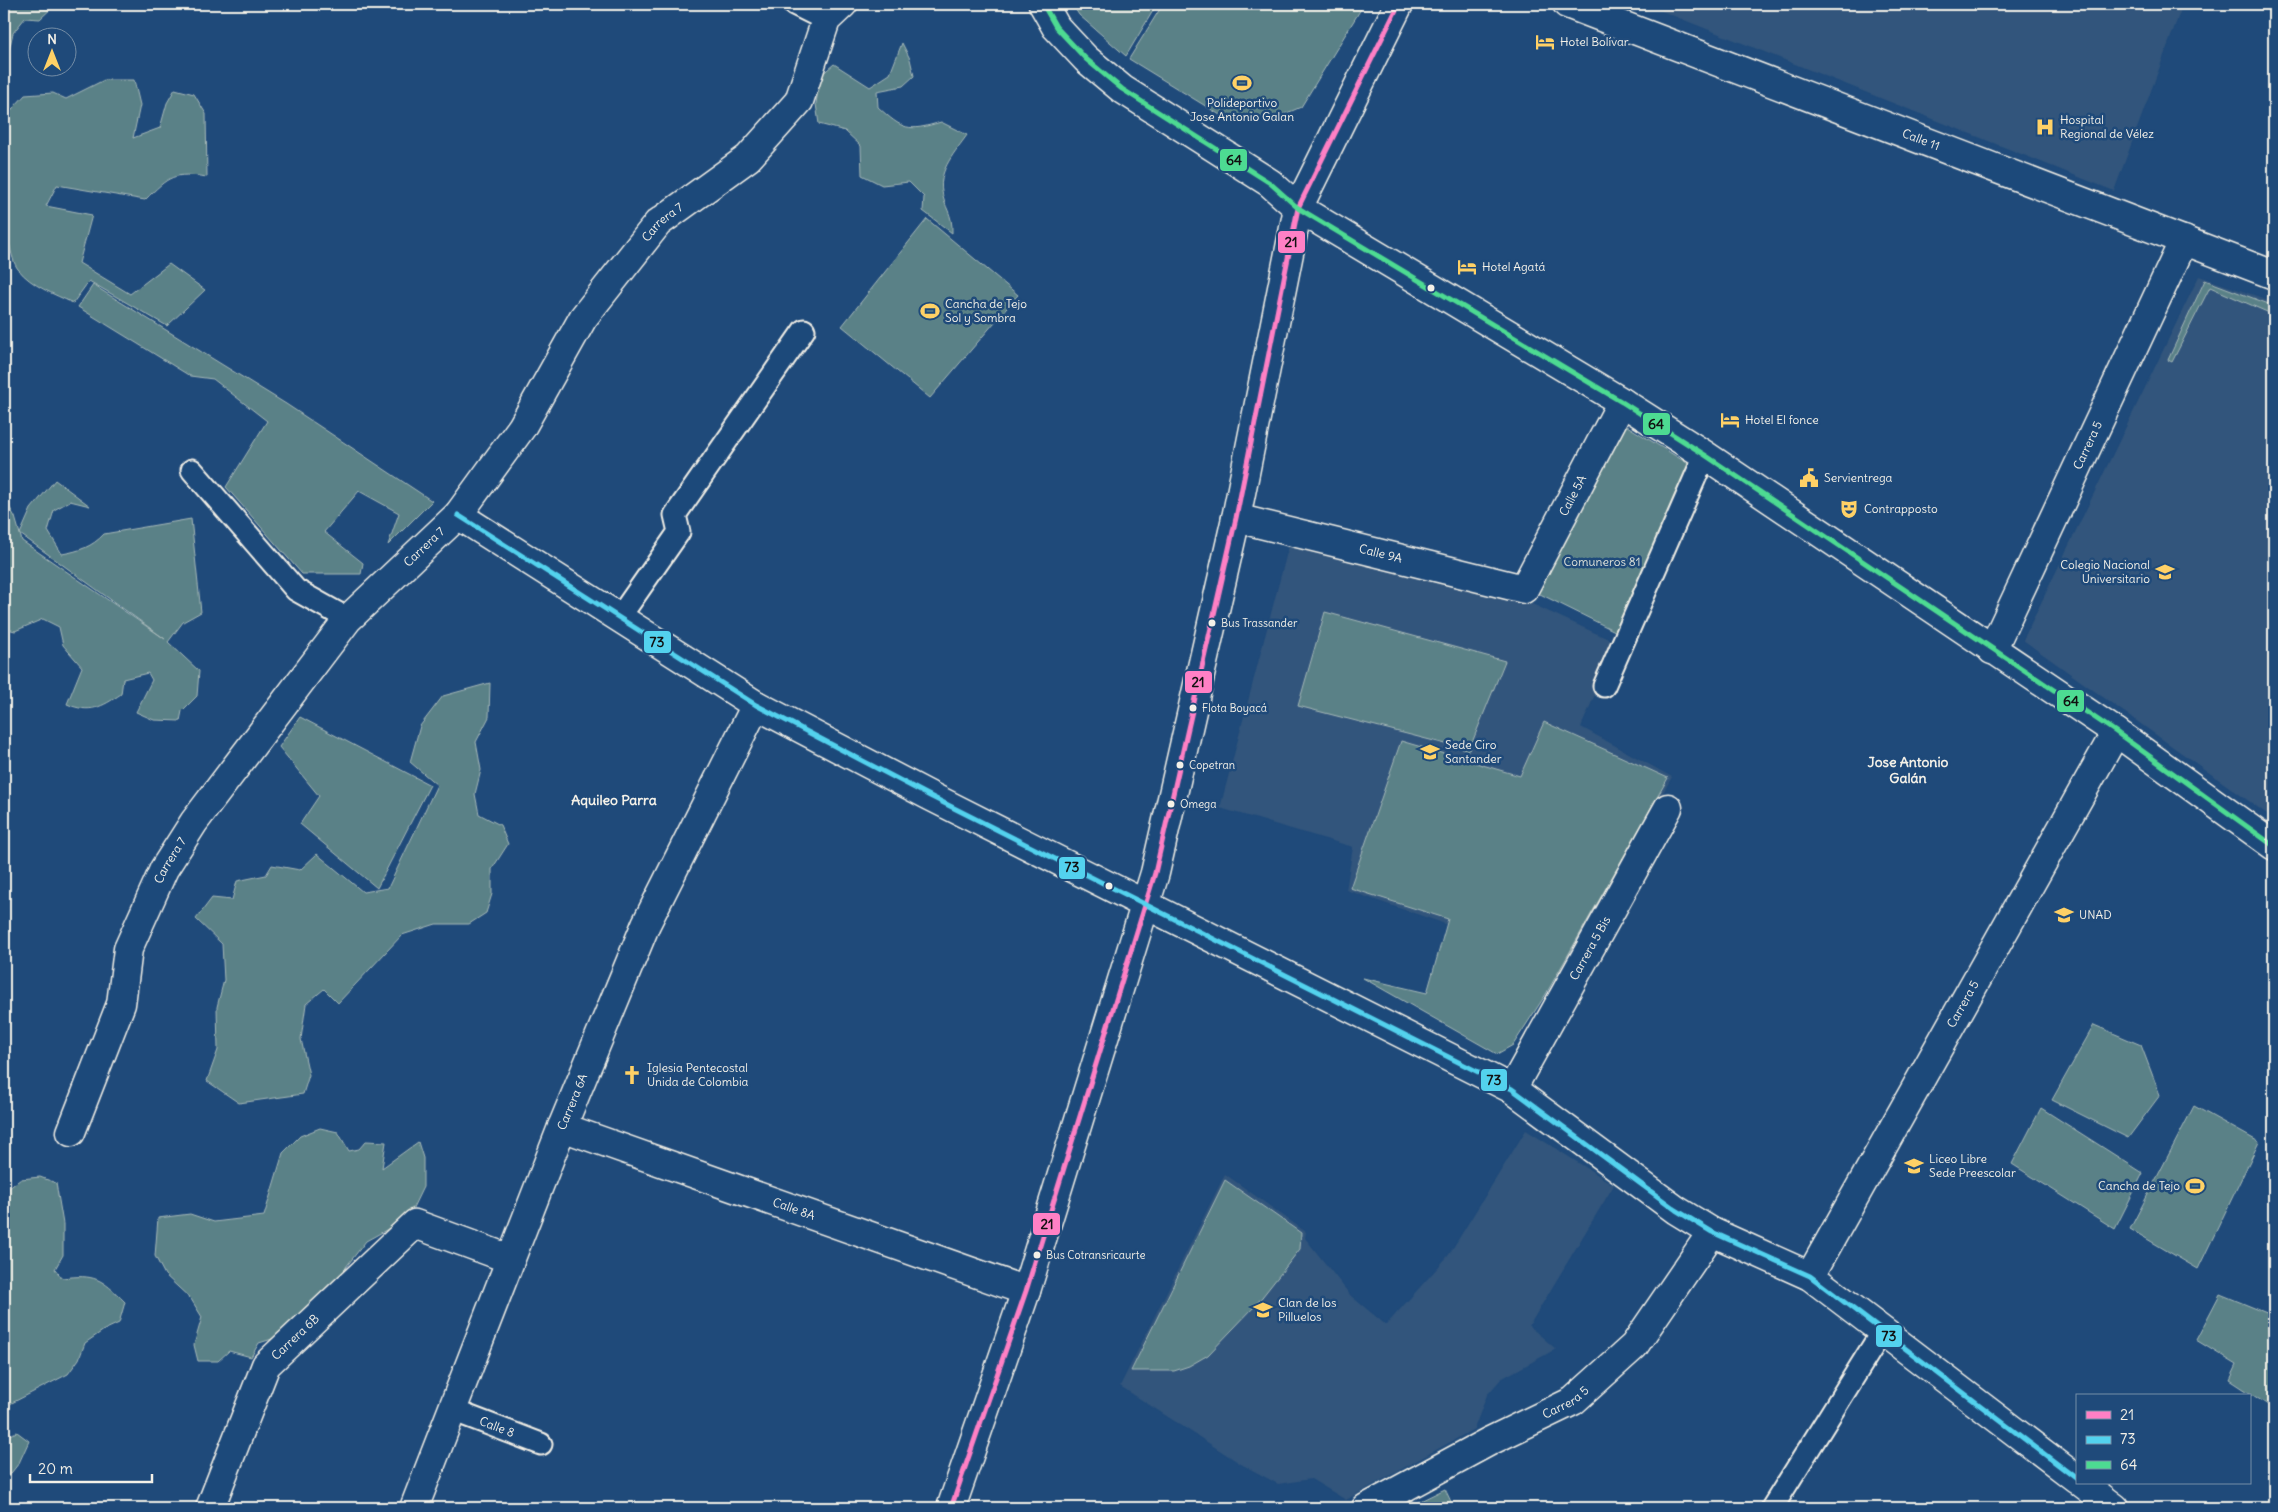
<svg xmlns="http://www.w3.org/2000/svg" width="2278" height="1512" font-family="Delius,sans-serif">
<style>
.built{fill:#31547b}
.green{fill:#5a8187;stroke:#a7b9b8}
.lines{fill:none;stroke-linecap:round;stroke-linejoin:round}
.service-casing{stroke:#f4f1e8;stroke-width:25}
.minor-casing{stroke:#f4f1e8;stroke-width:31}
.tertiary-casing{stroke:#f4f1e8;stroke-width:31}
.secondary-casing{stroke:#f4f1e8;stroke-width:31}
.service{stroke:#1f4a7a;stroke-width:21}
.minor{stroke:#1f4a7a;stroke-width:28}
.tertiary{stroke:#1f4a7a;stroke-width:28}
.secondary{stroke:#1f4a7a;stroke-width:28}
.bus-1-casing{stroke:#1f4a7a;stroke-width:9}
.bus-2-casing{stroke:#1f4a7a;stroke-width:9}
.bus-3-casing{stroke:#1f4a7a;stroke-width:9}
.bus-1{stroke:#ff80c5;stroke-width:5}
.bus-2{stroke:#53d2ee;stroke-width:5}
.bus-3{stroke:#4ddb92;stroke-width:5}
.bus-dot{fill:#f4f1e8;stroke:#1f4a7a;stroke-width:2}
.labels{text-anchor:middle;stroke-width:5;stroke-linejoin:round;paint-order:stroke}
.bus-label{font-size:11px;fill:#f4f1e8;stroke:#1f4a7a;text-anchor:start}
.poi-label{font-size:12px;fill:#f4f1e8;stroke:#1f4a7a;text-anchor:start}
.street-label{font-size:12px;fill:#f4f1e8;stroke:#1f4a7a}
.park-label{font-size:12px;fill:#dde0d9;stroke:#1f4a7a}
.neighbourhood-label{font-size:14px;font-weight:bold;fill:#f4f1e8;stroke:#1f4a7a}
.line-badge{stroke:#1f4a7a;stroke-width:2}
.pale-badge-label{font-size:14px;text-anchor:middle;font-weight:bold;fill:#111}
</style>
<rect width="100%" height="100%" fill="#1f4a7a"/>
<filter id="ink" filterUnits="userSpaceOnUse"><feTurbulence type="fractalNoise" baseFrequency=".02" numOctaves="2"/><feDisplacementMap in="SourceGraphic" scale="10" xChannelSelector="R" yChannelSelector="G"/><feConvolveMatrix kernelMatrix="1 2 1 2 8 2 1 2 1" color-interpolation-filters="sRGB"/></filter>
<g filter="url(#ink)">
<g class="built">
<polygon points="1644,4 2183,4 2114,191"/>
<polygon points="2199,276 2274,302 2274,819 2023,640"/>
<polygon points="1291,537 1517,597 1617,643 1581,727 1672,777 1560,974 1440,922 1346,890 1353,847 1220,808"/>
<polygon points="1526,1130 1614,1185 1529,1326 1556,1349 1501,1379 1487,1395 1474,1429 1346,1500 1311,1479 1278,1484 1241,1464 1120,1386 1225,1174 1306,1232 1305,1238 1351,1296 1386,1325 1448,1256"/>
</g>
<g class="green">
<polygon points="4,4 55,5 40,19 25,18 13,33 9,50 4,57"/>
<polygon points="1072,4 1157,4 1126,56 1079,15"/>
<polygon points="1163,4 1364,4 1301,107 1271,120 1225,118 1129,59"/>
<path d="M902,43L910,59L914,76L903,86L877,91L878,107C903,130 908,132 941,122L967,135C956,151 938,170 942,191C944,208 953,213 952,233L923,211L924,197L909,182L882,185L862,175L861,146L845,131L819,124L816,104L820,76L834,64L870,87L890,74Z"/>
<path d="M104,80H134L140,105L133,138L160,128L167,103L175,89L194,94L206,114L207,177C173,172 169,176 145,200L57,185L46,206L92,215L79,263L130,294L169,264L205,290L167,326L89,281L73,303C54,294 31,286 18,269C3,251 0,142 4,118L25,95L53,93L66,99Z"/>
<polygon points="927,219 1018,295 930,398 842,326"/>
<polygon points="2205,280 2274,306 2274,315 2210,287 2172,362 2168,360"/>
<polygon points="93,285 286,404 432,501 388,545 399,513 359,491 324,532 363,563 361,574 302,574 226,487 267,421 213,379 190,376 78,307"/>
<polygon points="1619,421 1695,468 1623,635 1534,591"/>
<path d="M55,480L90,506L70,501L54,510L48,531L62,554C79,551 92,547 104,534L191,519L201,612L183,622L168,642L199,671L197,696L182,711L180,721L154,720L136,712L152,680L148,673L123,679L121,694C102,707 90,714 67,704L82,667L63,645L59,627L43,619L15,631L4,628V501L7,503L15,517L22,541L165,639L20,534L31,509Z"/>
<polygon points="1325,612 1505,661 1469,750 1298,706"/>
<polygon points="490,683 489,717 476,742 481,770 475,794 479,814 500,825 508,844 492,869 492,894 486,913 469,924 436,924 402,935 338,1003 324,989 306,1004 301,1039 309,1075 303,1094 239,1103 207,1081 218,1050 217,1007 224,980 222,944 196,919 212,898 232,900 237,881 266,875 272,865 300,870 317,854 363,892 388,888 437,785 410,762 420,726 443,696"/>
<polygon points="300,717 430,785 377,888 300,824 319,796 279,747"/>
<polygon points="1544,722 1668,778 1546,994 1513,1045 1497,1054 1363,978 1427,993 1448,919 1350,888 1401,741 1520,776"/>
<polygon points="2094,1025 2141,1045 2160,1095 2128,1138 2052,1100"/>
<polygon points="2194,1106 2259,1142 2198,1269 2130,1229"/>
<polygon points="2041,1108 2143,1173 2115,1229 2012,1164"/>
<polygon points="320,1128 338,1132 349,1151 359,1149 366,1141 386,1142 382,1168 418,1142 423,1158 423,1187 408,1218 366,1241 346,1267 338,1293 285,1335 259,1343 251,1357 229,1351 218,1361 198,1361 194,1345 202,1317 191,1299 165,1275 155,1256 158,1218 190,1214 214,1222 264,1216 283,1153 300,1136"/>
<path d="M40,1177L56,1183L63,1224V1255L55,1269L62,1278C95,1274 101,1278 125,1302L119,1323L104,1330L85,1343L79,1359L68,1374L4,1407V1192L21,1179Z"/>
<polygon points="1225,1180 1301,1233 1300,1249 1255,1306 1208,1355 1189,1366 1174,1371 1131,1371"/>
<polygon points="2220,1294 2274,1316 2274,1402 2271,1407 2230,1380 2237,1365 2196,1340"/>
<polygon points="17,1432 29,1441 19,1463 8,1477 4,1478 4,1437"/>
<polygon points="1445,1489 1454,1508 1406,1508"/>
</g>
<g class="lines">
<g class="service-casing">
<g id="service">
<polyline points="794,4 826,20"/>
<polyline points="192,470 296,590 348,619"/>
<polyline points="619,618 679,532 675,515 804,330"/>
<polyline points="1604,686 1705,455"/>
<path id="s1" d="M452,1410L541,1444"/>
<polyline points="1772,1508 1883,1330"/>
</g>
</g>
<g class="minor-casing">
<g id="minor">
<polyline points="1043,4 1056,27 1086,59 1122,89 1270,183 1298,208"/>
<path id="s2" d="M1567,4L2274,275"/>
<polyline points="458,515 756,705 930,796 1512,1089 1676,1210 1712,1232 1810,1276 2077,1479"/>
<path id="s3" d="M1236,518L1524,589L1622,402"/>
<path id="s4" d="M1992,650L2184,240"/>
<path id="s5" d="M1512,1089L1668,808"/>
<path id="s6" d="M562,1127L1026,1291"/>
<path id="s7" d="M71,1132L121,1004L128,949L164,869L194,822L348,619L458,515L522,427L583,318L658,223L748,158L799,101L826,20L843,4"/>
<path id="s8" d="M1810,1276L2116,732"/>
<polyline points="2082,1483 2115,1508"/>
<path id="s9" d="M210,1508L266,1365L415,1224L510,1259"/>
<path id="s10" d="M414,1508L562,1127L646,924L756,705"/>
<path id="s11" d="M1366,1508L1490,1441L1573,1401L1634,1346L1712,1232"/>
</g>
</g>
<g class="tertiary-casing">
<polyline id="tertiary" points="1298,208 1622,402 1705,455 2116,732 2274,846"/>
</g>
<g class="secondary-casing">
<polyline id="secondary" points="951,1508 1026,1291 1155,873 1236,518 1298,208 1399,4"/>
</g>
<use href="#service" class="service"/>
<use href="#minor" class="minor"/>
<use href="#tertiary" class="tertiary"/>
<use href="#secondary" class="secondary"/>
<g class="bus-1-casing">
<polyline id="bus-1" points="951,1508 1026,1291 1155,873 1236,518 1298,208 1399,4"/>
</g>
<g class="bus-2-casing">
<polyline id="bus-2" points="458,515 756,705 930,796 1512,1089 1676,1210 1712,1232 1810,1276 2077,1479"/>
</g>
<g class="bus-3-casing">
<polyline id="bus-3" points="1043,4 1056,27 1086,59 1122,89 1270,183 1298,208 1622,402 1705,455 2116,732 2274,846"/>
</g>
<use href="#bus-1" class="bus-1"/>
<use href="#bus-2" class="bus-2"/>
<use href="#bus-3" class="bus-3"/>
</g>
</g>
<defs>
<g id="hotel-bare" transform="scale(1.5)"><path d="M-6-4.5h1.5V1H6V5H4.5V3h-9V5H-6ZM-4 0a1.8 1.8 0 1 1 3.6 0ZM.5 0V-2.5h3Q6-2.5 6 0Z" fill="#ffd166" stroke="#1f4a7a" stroke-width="2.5" paint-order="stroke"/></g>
<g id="stadium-bare" transform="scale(1.5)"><path d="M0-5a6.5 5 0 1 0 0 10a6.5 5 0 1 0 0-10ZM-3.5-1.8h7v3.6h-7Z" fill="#ffd166" stroke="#1f4a7a" stroke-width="2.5" paint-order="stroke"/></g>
<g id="hospital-bare" transform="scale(1.5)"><path d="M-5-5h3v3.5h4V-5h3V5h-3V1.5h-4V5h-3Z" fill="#ffd166" stroke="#1f4a7a" stroke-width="2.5" paint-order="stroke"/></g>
<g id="civic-bare" transform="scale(1.5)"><path d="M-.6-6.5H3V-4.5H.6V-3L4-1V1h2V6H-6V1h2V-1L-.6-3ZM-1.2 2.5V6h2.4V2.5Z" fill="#ffd166" stroke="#1f4a7a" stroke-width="2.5" paint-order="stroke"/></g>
<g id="theatre-bare" transform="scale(1.5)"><path d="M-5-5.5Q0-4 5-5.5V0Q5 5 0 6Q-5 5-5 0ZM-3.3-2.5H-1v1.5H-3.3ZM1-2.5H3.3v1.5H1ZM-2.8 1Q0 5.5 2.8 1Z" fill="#ffd166" stroke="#1f4a7a" stroke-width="2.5" paint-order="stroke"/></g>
<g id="school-bare" transform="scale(1.5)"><path d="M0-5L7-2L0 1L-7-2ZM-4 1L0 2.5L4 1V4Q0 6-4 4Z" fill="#ffd166" stroke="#1f4a7a" stroke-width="2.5" paint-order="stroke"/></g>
<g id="church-bare" transform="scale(1.5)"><path d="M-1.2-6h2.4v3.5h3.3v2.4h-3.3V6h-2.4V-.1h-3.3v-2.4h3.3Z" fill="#ffd166" stroke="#1f4a7a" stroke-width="2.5" paint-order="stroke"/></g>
</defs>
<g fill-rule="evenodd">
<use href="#hotel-bare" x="1545" y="42"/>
<use href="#stadium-bare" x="1242" y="83"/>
<use href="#hospital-bare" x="2045" y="127"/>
<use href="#hotel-bare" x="1467" y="267"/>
<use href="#stadium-bare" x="930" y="311"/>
<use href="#hotel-bare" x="1730" y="420"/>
<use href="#civic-bare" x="1809" y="478"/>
<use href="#theatre-bare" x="1849" y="509"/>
<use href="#school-bare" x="2165" y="572"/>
<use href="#school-bare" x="1430" y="752"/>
<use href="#school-bare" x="2064" y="915"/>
<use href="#church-bare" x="632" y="1075"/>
<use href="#school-bare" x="1914" y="1166"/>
<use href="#stadium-bare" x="2195" y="1186"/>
<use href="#school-bare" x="1263" y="1310"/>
</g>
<g class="bus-dot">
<circle cx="1431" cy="288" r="4.5"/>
<circle cx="1212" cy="623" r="4.5"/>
<circle cx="1193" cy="708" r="4.5"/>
<circle cx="1180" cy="765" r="4.5"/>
<circle cx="1171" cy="804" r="4.5"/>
<circle cx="1109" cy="886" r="4.5"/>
<circle cx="1037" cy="1255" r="4.5"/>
</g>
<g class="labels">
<g class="bus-label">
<text x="1221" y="627">Bus Trassander</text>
<text x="1202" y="712">Flota Boyacá</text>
<text x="1189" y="769">Copetran</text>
<text x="1180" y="808">Omega</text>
<text x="1046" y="1259">Bus Cotransricaurte</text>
</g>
<g class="poi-label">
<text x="1560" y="46">Hotel Bolívar</text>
<text x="1242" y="107" text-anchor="middle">Polideportivo<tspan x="1242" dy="14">Jose Antonio Galan</tspan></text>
<text x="2060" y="124">Hospital<tspan x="2060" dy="14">Regional de Vélez</tspan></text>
<text x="1482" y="271">Hotel Agatá</text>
<text x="945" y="308">Cancha de Tejo<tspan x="945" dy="14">Sol y Sombra</tspan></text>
<text x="1745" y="424">Hotel El fonce</text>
<text x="1824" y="482">Servientrega</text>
<text x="1864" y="513">Contrapposto</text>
<text x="2150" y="569" text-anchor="end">Colegio Nacional<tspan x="2150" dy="14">Universitario</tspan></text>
<text x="1445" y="749">Sede Ciro<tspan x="1445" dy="14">Santander</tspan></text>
<text x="2079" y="919">UNAD</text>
<text x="647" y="1072">Iglesia Pentecostal<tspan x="647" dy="14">Unida de Colombia</tspan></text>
<text x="1929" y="1163">Liceo Libre<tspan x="1929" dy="14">Sede Preescolar</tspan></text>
<text x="2180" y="1190" text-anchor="end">Cancha de Tejo</text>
<text x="1278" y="1307">Clan de los<tspan x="1278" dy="14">Pilluelos</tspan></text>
</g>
<g class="street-label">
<text dy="4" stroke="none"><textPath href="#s2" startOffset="379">Calle 11</textPath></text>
<text dy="4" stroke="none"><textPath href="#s7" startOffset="1101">Carrera 7</textPath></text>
<text dy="4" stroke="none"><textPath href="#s4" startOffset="226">Carrera 5</textPath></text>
<text dy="4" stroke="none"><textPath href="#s3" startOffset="402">Calle 5A</textPath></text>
<text dy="4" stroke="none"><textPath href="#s7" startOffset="696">Carrera 7</textPath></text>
<text dy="4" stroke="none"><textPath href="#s3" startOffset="149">Calle 9A</textPath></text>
<text dy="4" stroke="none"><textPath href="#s7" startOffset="291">Carrera 7</textPath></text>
<text dy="4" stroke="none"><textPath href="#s5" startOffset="161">Carrera 5 Bis</textPath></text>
<text dy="4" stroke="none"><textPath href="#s8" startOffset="312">Carrera 5</textPath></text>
<text dy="4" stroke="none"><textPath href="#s10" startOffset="436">Carrera 6A</textPath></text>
<text dy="4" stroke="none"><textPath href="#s6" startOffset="246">Calle 8A</textPath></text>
<text dy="4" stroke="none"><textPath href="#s9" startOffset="194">Carrera 6B</textPath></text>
<text dy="4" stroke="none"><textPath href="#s11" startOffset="226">Carrera 5</textPath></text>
<text dy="4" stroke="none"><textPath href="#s1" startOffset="48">Calle 8</textPath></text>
</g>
<g class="park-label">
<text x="1602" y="566">Comuneros 81</text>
</g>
<g class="neighbourhood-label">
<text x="1908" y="767">Jose Antonio<tspan x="1908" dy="16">Galán</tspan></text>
<text x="614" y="805">Aquileo Parra</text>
</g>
</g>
<g class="line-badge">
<rect x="1219" y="148" width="29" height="24" rx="5" fill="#4ddb92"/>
<rect x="1277" y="230" width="29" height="24" rx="5" fill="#ff80c5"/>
<rect x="1642" y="412" width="29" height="24" rx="5" fill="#4ddb92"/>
<rect x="643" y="630" width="29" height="24" rx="5" fill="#53d2ee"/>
<rect x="1184" y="670" width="29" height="24" rx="5" fill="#ff80c5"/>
<rect x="2056" y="689" width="29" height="24" rx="5" fill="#4ddb92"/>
<rect x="1058" y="856" width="28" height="24" rx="5" fill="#53d2ee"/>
<rect x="1480" y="1068" width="28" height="24" rx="5" fill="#53d2ee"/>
<rect x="1032" y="1212" width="29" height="24" rx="5" fill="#ff80c5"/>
<rect x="1875" y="1324" width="28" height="24" rx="5" fill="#53d2ee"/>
</g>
<g class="pale-badge-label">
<text x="1234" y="165">64</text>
<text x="1291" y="247">21</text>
<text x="1656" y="429">64</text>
<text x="657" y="647">73</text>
<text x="1198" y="687">21</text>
<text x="2071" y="706">64</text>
<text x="1072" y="872">73</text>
<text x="1494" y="1085">73</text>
<text x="1047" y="1229">21</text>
<text x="1889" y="1341">73</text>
</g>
<rect width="2278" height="1512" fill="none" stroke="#1f4a7a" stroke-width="20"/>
<rect x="10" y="10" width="2258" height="1492" fill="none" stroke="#f4f1e8" stroke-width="2" filter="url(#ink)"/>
<rect x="2076" y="1394" width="175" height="90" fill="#1f4a7a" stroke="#748da6"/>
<rect x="2086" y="1411" width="25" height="8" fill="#ff80c5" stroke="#748da6"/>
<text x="2120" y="1420" font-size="15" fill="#f4f1e8">21</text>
<rect x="2086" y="1436" width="25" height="8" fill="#53d2ee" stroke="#748da6"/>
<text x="2120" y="1444" font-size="15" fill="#f4f1e8">73</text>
<rect x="2086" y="1461" width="25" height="8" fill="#4ddb92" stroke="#748da6"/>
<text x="2120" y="1470" font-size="15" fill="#f4f1e8">64</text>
<g transform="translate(52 52)"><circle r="24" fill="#1f4a7a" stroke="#748da6"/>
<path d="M0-4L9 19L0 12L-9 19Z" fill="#ffd166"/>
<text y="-8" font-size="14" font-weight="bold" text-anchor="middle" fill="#f4f1e8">N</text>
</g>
<path d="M30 1474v8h122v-8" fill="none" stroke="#f4f1e8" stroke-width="2.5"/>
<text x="38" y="1474" font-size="15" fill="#f4f1e8" stroke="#1f4a7a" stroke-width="4" paint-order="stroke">20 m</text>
</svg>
